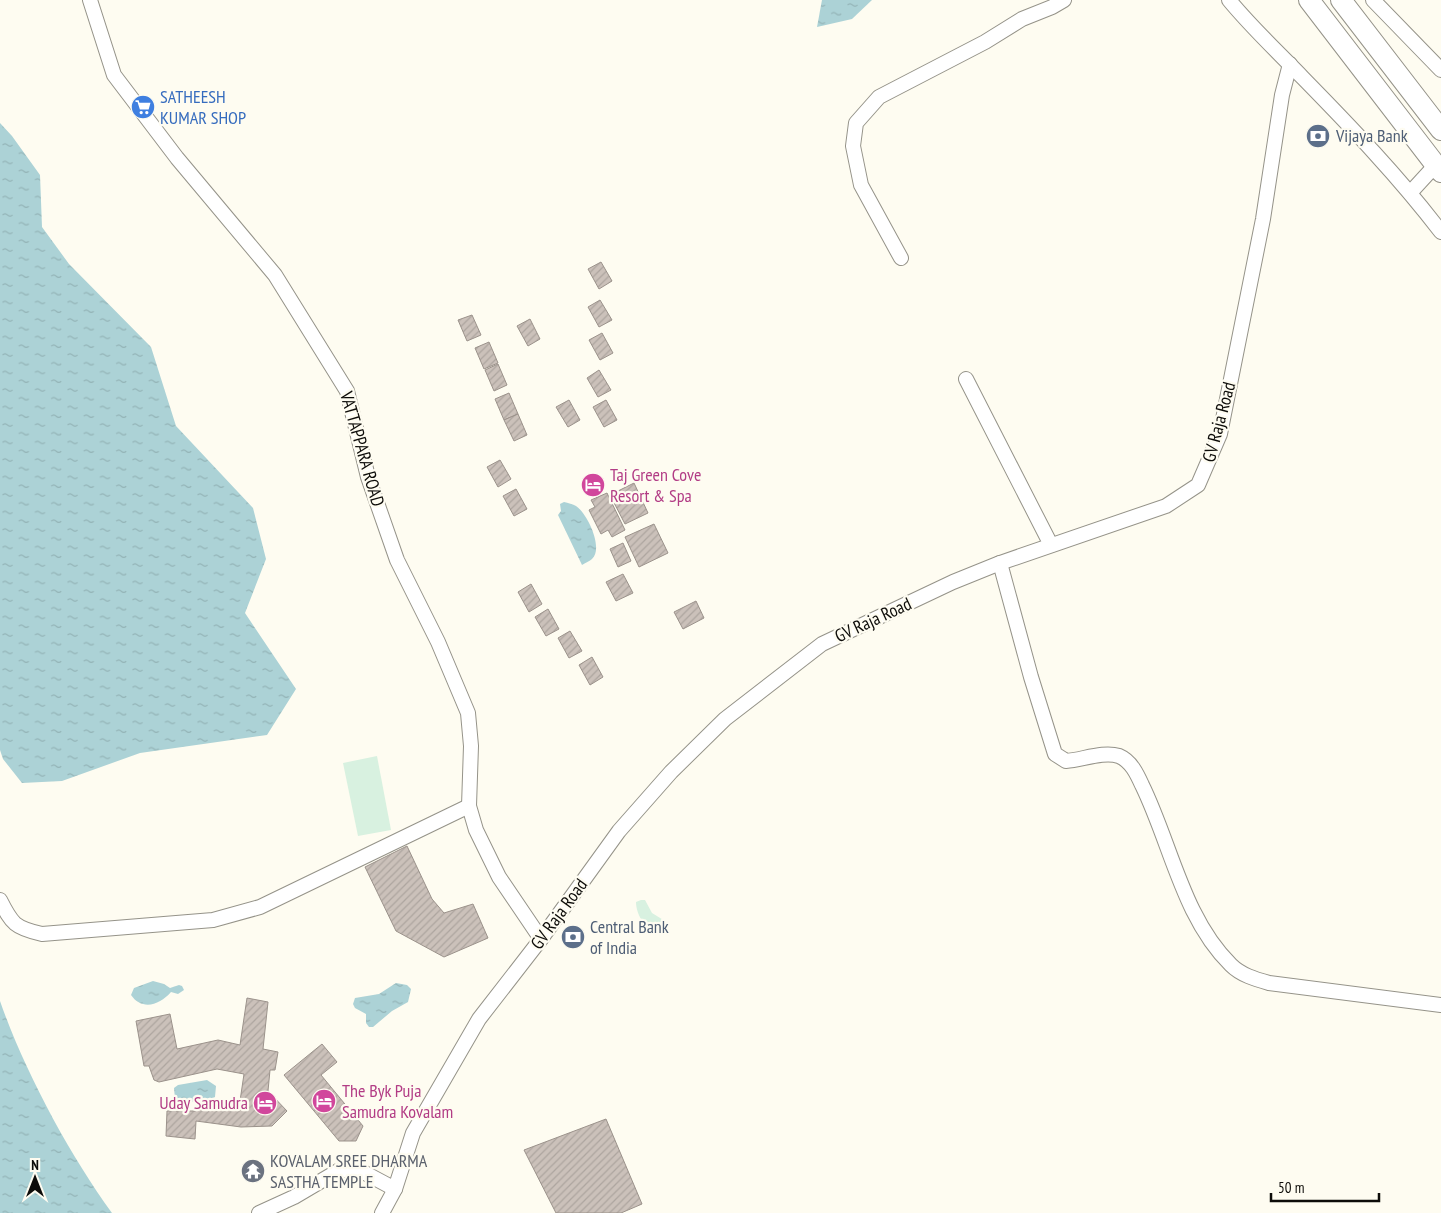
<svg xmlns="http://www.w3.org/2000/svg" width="1441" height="1213" font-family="'PT Sans Narrow',sans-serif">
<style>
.grass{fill:#d8f1e0}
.water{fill:url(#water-ripples)}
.building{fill:url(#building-hatch);stroke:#9b928b}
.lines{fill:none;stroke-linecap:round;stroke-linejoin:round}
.minor-casing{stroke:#959389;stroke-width:16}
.highway-casing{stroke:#959389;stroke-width:22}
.minor{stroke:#fff;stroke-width:14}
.highway{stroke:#fff;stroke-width:20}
.labels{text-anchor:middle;stroke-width:4.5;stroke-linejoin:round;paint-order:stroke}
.shop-label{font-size:18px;fill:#366cbe;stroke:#fefcf1;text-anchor:start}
.service-label{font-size:18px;fill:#4e5e75;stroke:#fefcf1;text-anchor:start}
.street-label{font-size:18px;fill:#0d0c09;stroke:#fefcf1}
.hotel-label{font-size:18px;fill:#b23c85;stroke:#fefcf1;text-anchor:start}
.worship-label{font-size:18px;fill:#5b616d;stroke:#fefcf1;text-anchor:start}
</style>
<defs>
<pattern id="water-ripples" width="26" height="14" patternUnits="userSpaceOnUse" patternTransform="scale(1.25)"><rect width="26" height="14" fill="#acd2d6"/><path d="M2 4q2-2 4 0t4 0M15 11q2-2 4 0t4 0" fill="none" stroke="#93b3b6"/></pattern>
<pattern id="building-hatch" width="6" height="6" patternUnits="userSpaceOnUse" patternTransform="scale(1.25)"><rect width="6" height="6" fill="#cbc1ba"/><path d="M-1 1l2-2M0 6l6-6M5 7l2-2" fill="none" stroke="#ada59f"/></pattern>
</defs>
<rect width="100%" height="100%" fill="#fefcf1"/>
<g class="grass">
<polygon points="377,756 391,830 358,836 343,763"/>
<path d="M641,900H645L652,913L665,921L666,926C650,938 636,917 636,902Z"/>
</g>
<g class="water">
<polygon points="822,0 872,0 852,19 817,27"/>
<polygon points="0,123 12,136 40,175 42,227 69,264 151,347 176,426 253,508 266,559 245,613 296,689 267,735 140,753 62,781 22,783 3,759 0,750"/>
<path d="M564,502C568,503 573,504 576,506C587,513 604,548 592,559C590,561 585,563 582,565L558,515L561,511L560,504Z"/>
<path d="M153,981L164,984L170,988L179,985L182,986L184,990L178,994L171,992C160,1005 142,1011 131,995L134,988Z"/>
<polygon points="396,983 407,985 411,989 408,1002 392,1011 373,1027 369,1027 366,1023 366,1014 355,1008 353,1004 355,998 379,994"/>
<path d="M0,1001C24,1070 69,1154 112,1213H0Z"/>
<path d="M207,1080L216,1086L215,1097C205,1102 185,1103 175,1099L174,1088L178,1085Z"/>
</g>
<g class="building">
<polygon points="601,262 612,281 599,289 588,269"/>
<polygon points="600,300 612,320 599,327 588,307"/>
<polygon points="472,315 481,335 467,341 458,320"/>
<polygon points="530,319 540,339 528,346 517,326"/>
<polygon points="602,333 613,353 600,360 589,340"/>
<polygon points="489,342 498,363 484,369 475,348"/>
<polygon points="498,364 507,385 494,391 485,370"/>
<polygon points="599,370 611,390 598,397 587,378"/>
<polygon points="509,393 518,414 504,420 495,399"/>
<polygon points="569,400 580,420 568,427 556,407"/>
<polygon points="606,400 617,420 604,427 593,407"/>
<polygon points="518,414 527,435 514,441 504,420"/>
<polygon points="500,460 511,479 498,487 487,467"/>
<polygon points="634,483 648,513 625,524 610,495"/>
<polygon points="516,489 527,509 514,516 503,496"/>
<polygon points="607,493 625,530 612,537 608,530 601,534 589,510 595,507 591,500"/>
<polygon points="654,524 668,553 639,567 625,537"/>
<polygon points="623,543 631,561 618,567 610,549"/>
<polygon points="623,574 633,593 616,601 606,582"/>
<polygon points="531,584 542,604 529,612 518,592"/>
<polygon points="696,601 704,618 683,629 674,612"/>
<polygon points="548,609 559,629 546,636 535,617"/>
<polygon points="570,631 582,651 569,658 558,638"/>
<polygon points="592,657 603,677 590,685 579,665"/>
<polygon points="407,846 432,899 444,913 473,904 488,938 444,957 396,931 365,867"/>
<polygon points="247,998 268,1002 263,1049 278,1052 275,1070 270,1070 268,1091 287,1111 272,1126 241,1127 196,1121 195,1139 166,1136 167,1111 196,1111 197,1108 204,1108 205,1103 218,1100 240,1101 244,1074 217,1069 159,1082 154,1080 149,1066 144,1066 136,1021 170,1014 177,1049 218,1040 240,1045"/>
<polygon points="322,1044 337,1062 321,1075 363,1126 356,1141 339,1141 284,1075"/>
<polygon points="606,1119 642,1204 621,1213 556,1213 524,1150"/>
</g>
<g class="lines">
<g class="minor-casing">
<g id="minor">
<polyline points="90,0 114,75 177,158 275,275 347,391 368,477 397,560 438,642 468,713 471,746 469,806 476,830 499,877 541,939"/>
<path d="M1229,0C1252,28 1278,52 1303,78C1351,127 1399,177 1441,232"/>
<polyline points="1373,0 1441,70"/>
<polyline points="1410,193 1432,169"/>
<polyline points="901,258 861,185 853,146 856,123 879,97 985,42 1022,19 1052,7 1064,0"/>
<polyline points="966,379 1051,545"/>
<path d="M1000,563L1031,677L1055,754L1066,761C1082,760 1103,751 1119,756C1131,761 1137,774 1142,785C1171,844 1183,918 1231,965C1241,975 1255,979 1269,983L1441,1005"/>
<path d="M0,900C12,924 15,928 42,934L213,920L260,907L469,806"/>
<polyline points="259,1213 294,1197 338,1171 350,1169 365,1173 395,1189"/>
<polyline points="382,1213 395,1189 413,1133 479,1019 541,939 619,831 671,772 725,719 822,644 953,582 1000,563 1166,506 1198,485 1220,434 1263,219 1282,95 1290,64"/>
</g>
</g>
<g class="highway-casing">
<g id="highway">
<polyline points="1309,0 1441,172"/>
<polyline points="1341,0 1441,130"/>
</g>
</g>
<use href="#minor" class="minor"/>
<use href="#highway" class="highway"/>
</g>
<defs>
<g id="supermarket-disc" transform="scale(1.25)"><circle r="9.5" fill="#3f7fe0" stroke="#fefcf1"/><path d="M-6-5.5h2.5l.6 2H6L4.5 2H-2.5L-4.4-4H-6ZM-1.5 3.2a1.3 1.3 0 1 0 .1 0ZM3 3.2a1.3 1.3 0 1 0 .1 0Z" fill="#fff"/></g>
<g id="bank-disc" transform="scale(1.25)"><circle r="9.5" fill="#5c6f8a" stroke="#fefcf1"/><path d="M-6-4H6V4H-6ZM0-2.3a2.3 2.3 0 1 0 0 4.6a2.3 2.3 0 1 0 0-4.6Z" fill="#fff"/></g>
<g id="hotel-disc" transform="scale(1.25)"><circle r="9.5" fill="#d1479c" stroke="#fefcf1"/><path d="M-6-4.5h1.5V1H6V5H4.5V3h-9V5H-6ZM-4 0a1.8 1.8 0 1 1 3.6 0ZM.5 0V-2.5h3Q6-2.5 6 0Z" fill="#fff"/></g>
<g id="temple-disc" transform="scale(1.25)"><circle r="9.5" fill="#6b7280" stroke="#fefcf1"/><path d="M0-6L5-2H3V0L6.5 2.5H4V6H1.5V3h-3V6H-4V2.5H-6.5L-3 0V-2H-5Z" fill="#fff"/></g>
</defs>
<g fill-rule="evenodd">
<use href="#supermarket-disc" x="143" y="107"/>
<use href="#bank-disc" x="1318" y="136"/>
<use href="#hotel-disc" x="593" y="485"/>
<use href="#bank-disc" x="573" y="937"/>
<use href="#hotel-disc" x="324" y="1101"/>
<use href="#hotel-disc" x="265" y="1103"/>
<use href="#temple-disc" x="253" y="1171"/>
</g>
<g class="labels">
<g class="shop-label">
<text x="160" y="103">SATHEESH<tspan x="160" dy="21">KUMAR SHOP</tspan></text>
</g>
<g class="service-label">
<text x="1336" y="142">Vijaya Bank</text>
<text x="590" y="933">Central Bank<tspan x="590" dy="21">of India</tspan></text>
</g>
<g class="street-label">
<text transform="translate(1219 422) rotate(-75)" y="6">GV Raja Road</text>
<text transform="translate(362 449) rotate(74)" y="6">VATTAPPARA ROAD</text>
<text transform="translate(873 620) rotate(-25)" y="6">GV Raja Road</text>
<text transform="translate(559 914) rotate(-54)" y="6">GV Raja Road</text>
</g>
<g class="hotel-label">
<text x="610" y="481">Taj Green Cove<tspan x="610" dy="21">Resort &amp; Spa</tspan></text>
<text x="342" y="1097">The Byk Puja<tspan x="342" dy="21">Samudra Kovalam</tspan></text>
<text x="248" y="1109" text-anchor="end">Uday Samudra</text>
</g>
<g class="worship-label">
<text x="270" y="1167">KOVALAM SREE DHARMA<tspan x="270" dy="21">SASTHA TEMPLE</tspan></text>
</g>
</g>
<g transform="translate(35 1178)" stroke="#fefcf1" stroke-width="4" paint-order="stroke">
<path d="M0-4L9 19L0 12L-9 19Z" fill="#0d0c09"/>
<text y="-8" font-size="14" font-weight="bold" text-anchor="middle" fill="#0d0c09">N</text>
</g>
<path d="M1271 1193v8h108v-8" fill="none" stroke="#0d0c09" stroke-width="2.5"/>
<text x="1278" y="1193" font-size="15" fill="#0d0c09" stroke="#fefcf1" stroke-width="4" paint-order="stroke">50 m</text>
</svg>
